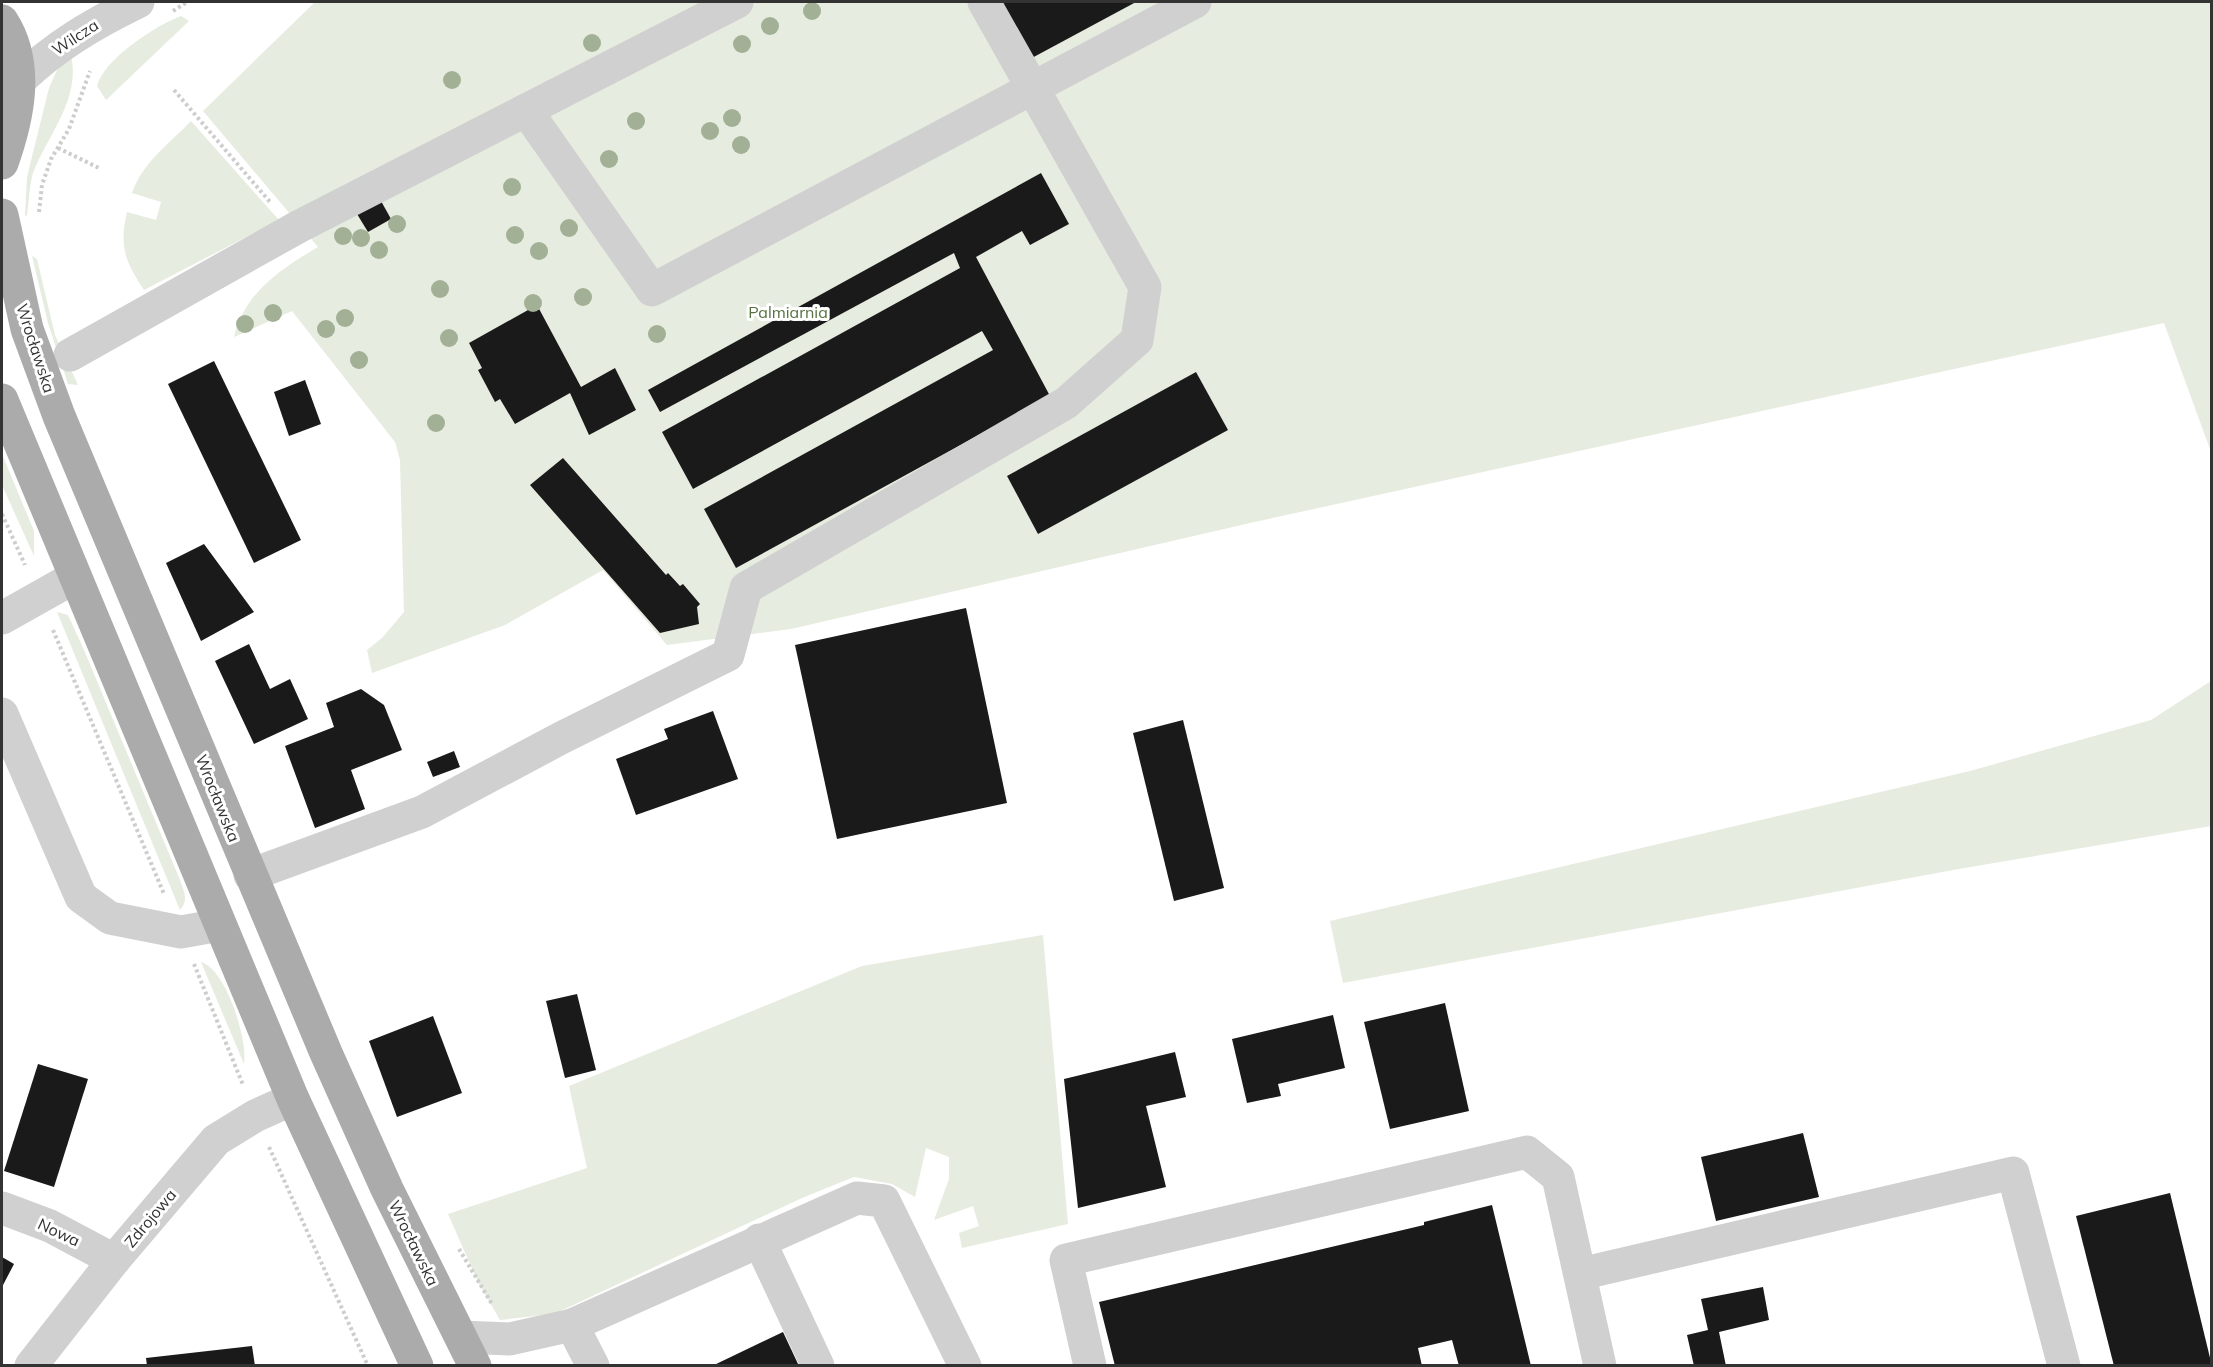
<svg xmlns="http://www.w3.org/2000/svg" width="2213" height="1367" font-family="Mulish,sans-serif">
<style>
.green{fill:#e6ecdf}
.building{fill:#1a1a1a}
.lines{fill:none;stroke-linecap:round;stroke-linejoin:round}
.path{stroke:#cdcdcd;stroke-width:4;stroke-dasharray:3 3;stroke-linecap:butt}
.minor{stroke:#d0d0d0;stroke-width:33}
.major{stroke:#ababab;stroke-width:33}
.tree{fill:#a2b095}
.labels{text-anchor:middle;stroke-width:6;stroke-linejoin:round;paint-order:stroke}
.street-label{font-size:16px;fill:#333;stroke:#fff}
.park-label{font-size:16px;fill:#56703f;stroke:#fff}
</style>
<rect width="100%" height="100%" fill="#fff"/>
<g class="green">
<path d="M315,2H2211V452L2164,323L1250,523L791,629L667,645L603,570L505,625L372,673L367,650L382,638L404,612L400,460L395,442L292,311L234,337C244,293 281,269 318,247L203,111Z"/>
<path d="M181,16L189,21L106,100L97,86C104,59 155,26 181,16Z"/>
<path d="M71,55C81,100 48,134 33,173C29,186 29,202 27,215L25,216L27,177L49,88L57,70Z"/>
<path d="M191,121L279,220L144,290C125,261 119,247 127,212L156,220L161,202L132,193C142,163 170,143 191,121Z"/>
<polygon points="32,256 37,259 55,335 78,385 68,384 48,323"/>
<polygon points="2,454 34,531 34,556 2,485"/>
<path d="M57,612L68,615L84,650L180,880C184,892 189,900 180,910Z"/>
<polygon points="2211,681 2211,826 1953,870 1343,983 1330,921 1970,771 2151,720"/>
<polygon points="1043,935 1068,1224 962,1248 959,1233 979,1226 973,1206 934,1220 949,1179 949,1157 926,1148 915,1197 892,1184 854,1177 802,1198 554,1314 500,1320 478,1282 448,1214 587,1168 569,1086 862,966"/>
<path d="M201,962C226,969 248,1040 244,1064Z"/>
</g>
<g class="building">
<polygon points="998,2 1136,2 1030,59"/>
<polygon points="1041,173 1069,224 1030,245 1022,231 976,257 1050,396 736,568 704,509 993,350 982,331 693,489 662,432 960,268 954,253 660,412 648,390"/>
<polygon points="381,201 391,219 368,232 357,214"/>
<polygon points="537,305 581,387 615,368 636,410 589,435 570,393 515,424 500,399 495,402 478,370 482,368 469,343"/>
<polygon points="214,361 301,540 254,563 168,384"/>
<polygon points="1196,372 1228,430 1038,534 1007,476"/>
<polygon points="305,380 321,424 289,436 274,392"/>
<polygon points="563,458 666,575 668,573 680,586 683,584 700,604 697,607 699,624 660,633 530,485"/>
<polygon points="204,544 254,612 201,641 166,563"/>
<polygon points="966,608 1007,803 837,839 795,645"/>
<polygon points="249,644 270,689 290,679 308,719 254,744 215,661"/>
<polygon points="361,689 384,705 402,750 351,770 365,809 315,828 285,746 334,727 326,703"/>
<polygon points="713,711 738,779 636,815 616,759 668,739 664,729"/>
<polygon points="1183,720 1224,888 1174,901 1133,733"/>
<polygon points="454,751 460,767 433,777 427,762"/>
<polygon points="577,994 596,1070 565,1078 546,1001"/>
<polygon points="1445,1003 1469,1111 1390,1129 1364,1022"/>
<polygon points="1333,1015 1345,1068 1278,1084 1281,1096 1247,1103 1232,1039"/>
<polygon points="433,1016 462,1093 397,1117 369,1041"/>
<polygon points="1175,1052 1186,1097 1146,1106 1166,1187 1078,1208 1064,1079"/>
<polygon points="38,1064 88,1079 54,1187 4,1171"/>
<polygon points="1803,1133 1819,1197 1716,1221 1701,1157"/>
<polygon points="2170,1193 2212,1366 2114,1366 2076,1216"/>
<polygon points="1492,1205 1531,1366 1459,1366 1452,1340 1418,1348 1422,1366 1115,1366 1099,1302 1424,1225 1424,1222"/>
<polygon points="2,1257 14,1264 2,1287"/>
<polygon points="1763,1287 1769,1320 1719,1332 1726,1366 1694,1366 1687,1335 1708,1330 1701,1299"/>
<polygon points="783,1332 799,1366 712,1366"/>
<polygon points="252,1346 255,1366 147,1366 146,1358"/>
</g>
<g class="lines">
<g class="path">
<polyline points="173,11 187,2"/>
<polyline points="174,90 270,202"/>
<polyline points="58,148 101,169"/>
<polyline points="39,212 42,185 51,159 69,129 90,71"/>
<polyline points="2,514 25,565"/>
<polyline points="53,630 164,894"/>
<polyline points="194,964 243,1085"/>
<polyline points="269,1147 368,1366"/>
<polyline points="459,1249 492,1304"/>
</g>
<g class="minor">
<path d="M19,81C55,46 93,24 138,2"/>
<polyline points="526,110 652,290 1195,2"/>
<polyline points="70,355 298,227 737,2"/>
<polyline points="2,618 75,577"/>
<polyline points="2,714 81,897 110,918 181,932 220,925"/>
<polyline points="250,875 422,812 561,738 728,655 746,588 1066,403 1137,340 1145,287 984,2"/>
<polyline points="2,1208 50,1226 114,1260"/>
<polyline points="759,1240 818,1366"/>
<polyline points="1580,1274 2013,1173 2064,1366"/>
<polyline points="572,1325 593,1366"/>
<polyline points="461,1337 510,1339 572,1325 857,1198 884,1201 965,1366"/>
<polyline points="31,1366 114,1260 216,1140 255,1116 293,1099"/>
<polyline points="1090,1366 1066,1260 1527,1152 1558,1177 1600,1366"/>
</g>
<g class="major">
<path d="M2,21C30,64 18,118 2,163"/>
<polyline points="2,215 27,329 59,416 326,1053 387,1189 475,1366"/>
<polyline points="2,400 293,1099 417,1366"/>
</g>
</g>
<g class="tree">
<circle cx="812" cy="11" r="9"/>
<circle cx="770" cy="26" r="9"/>
<circle cx="592" cy="43" r="9"/>
<circle cx="742" cy="44" r="9"/>
<circle cx="452" cy="80" r="9"/>
<circle cx="732" cy="118" r="9"/>
<circle cx="636" cy="121" r="9"/>
<circle cx="710" cy="131" r="9"/>
<circle cx="741" cy="145" r="9"/>
<circle cx="609" cy="159" r="9"/>
<circle cx="512" cy="187" r="9"/>
<circle cx="397" cy="224" r="9"/>
<circle cx="569" cy="228" r="9"/>
<circle cx="515" cy="235" r="9"/>
<circle cx="343" cy="236" r="9"/>
<circle cx="361" cy="238" r="9"/>
<circle cx="379" cy="250" r="9"/>
<circle cx="539" cy="251" r="9"/>
<circle cx="440" cy="289" r="9"/>
<circle cx="583" cy="297" r="9"/>
<circle cx="533" cy="303" r="9"/>
<circle cx="273" cy="313" r="9"/>
<circle cx="345" cy="318" r="9"/>
<circle cx="245" cy="324" r="9"/>
<circle cx="326" cy="329" r="9"/>
<circle cx="657" cy="334" r="9"/>
<circle cx="449" cy="338" r="9"/>
<circle cx="359" cy="360" r="9"/>
<circle cx="436" cy="423" r="9"/>
</g>
<g class="labels">
<g class="street-label">
<text transform="translate(75 37) rotate(-33)" y="6">Wilcza</text>
<text transform="translate(36 348) rotate(72)" y="6">Wrocławska</text>
<text transform="translate(218 798) rotate(68)" y="6">Wrocławska</text>
<text transform="translate(150 1218) rotate(-50)" y="6">Zdrojowa</text>
<text transform="translate(59 1232) rotate(25)" y="6">Nowa</text>
<text transform="translate(414 1243) rotate(64)" y="6">Wrocławska</text>
</g>
<g class="park-label">
<text x="788" y="318">Palmiarnia</text>
</g>
</g>
<rect width="2213" height="1367" fill="none" stroke="#333333" stroke-width="6"/>
</svg>
